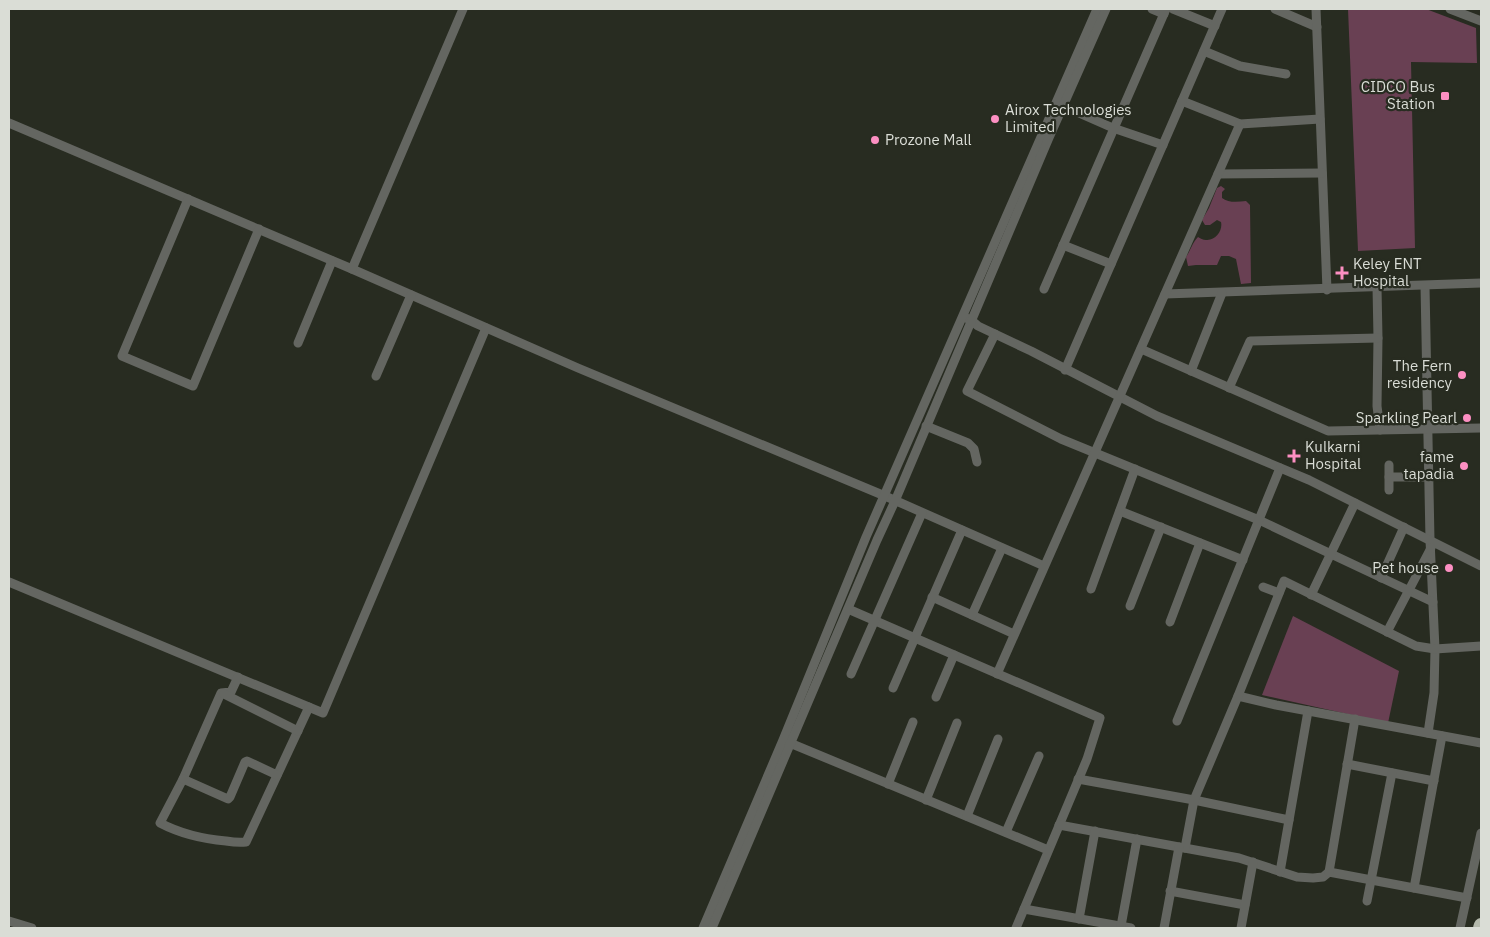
<svg xmlns="http://www.w3.org/2000/svg" width="1490" height="937" font-family="'IBM Plex Sans',sans-serif">
<style>
.green{fill:#694053}
.lines{fill:none;stroke-linecap:round;stroke-linejoin:round}
.minor{stroke:#646661;stroke-width:9}
.highway{stroke:#b4b9ac;stroke-width:14}
.poi-dot{fill:#fc8fc2;stroke:#282c21;stroke-width:2}
.labels{text-anchor:middle;stroke-width:4.5;stroke-linejoin:round;paint-order:stroke}
.poi-label{font-size:15px;fill:#daddd6;stroke:#282c21;text-anchor:end}
</style>
<rect width="100%" height="100%" fill="#282c21"/>
<g class="green">
<polygon points="1348,9 1426,9 1476,28 1477,63 1411,62 1415,248 1358,251"/>
<path d="M1221,186L1225,189L1222,192V198C1228,203 1238,202 1246,201L1250,205L1251,283L1241,284L1236,259L1229,256H1221L1217,265H1196L1188,266L1186,257C1191,250 1192,243 1198,237C1200,238 1203,240 1206,240C1216,241 1223,230 1221,222L1217,220L1210,225H1205L1202,220L1209,208L1217,188Z"/>
<polygon points="1293,616 1399,671 1388,723 1262,695"/>
</g>
<g class="lines">
<g class="minor">
<polyline points="1152,9 1164,14"/>
<polyline points="1173,9 1215,26"/>
<polyline points="1275,9 1317,27"/>
<polyline points="1316,9 1327,290"/>
<polyline points="1450,9 1481,21"/>
<polyline points="1204,51 1240,66 1286,74"/>
<polyline points="1182,101 1240,124 1320,119"/>
<polyline points="1063,106 1113,128 1163,145"/>
<polyline points="9,123 352,269 578,368 885,496 1044,566"/>
<polyline points="1218,174 1322,173"/>
<polyline points="188,199 122,356 193,386 259,229"/>
<polyline points="1063,245 1111,264"/>
<polyline points="352,269 463,9"/>
<polyline points="1425,286 1430,540 1435,649 1434,693 1428,733"/>
<polyline points="1377,287 1378,338 1377,406 1380,430"/>
<polyline points="1044,289 1166,9"/>
<polyline points="1165,294 1481,283"/>
<polyline points="966,318 971,320 978,326 1031,351 1157,416 1309,480 1481,566"/>
<polyline points="995,334 967,391 1061,439 1259,520 1433,602"/>
<polyline points="298,343 332,261"/>
<polyline points="1141,349 1328,431 1481,428"/>
<polyline points="1065,370 1222,9"/>
<polyline points="1191,371 1222,293"/>
<polyline points="376,376 411,295"/>
<polyline points="1229,388 1250,341 1378,338"/>
<polyline points="926,426 968,443 974,449 977,462"/>
<polyline points="1389,465 1389,490"/>
<polyline points="1389,477 1429,477"/>
<polyline points="1120,511 1243,560"/>
<polyline points="1381,578 1404,527"/>
<polyline points="9,582 323,713 486,328"/>
<polyline points="1263,587 1279,593"/>
<polyline points="1091,589 1135,469"/>
<polyline points="1311,595 1355,503"/>
<polyline points="932,597 1014,634"/>
<polyline points="1130,606 1161,527"/>
<polyline points="848,609 1100,718 1087,759 1016,928"/>
<polyline points="972,615 1002,548"/>
<polyline points="1170,622 1200,543"/>
<polyline points="1387,632 1431,548"/>
<polyline points="851,674 922,513"/>
<polyline points="997,674 1240,124"/>
<path d="M238,677L231,692L221,693L183,779L160,823C181,834 203,839 226,841C232,842 239,843 246,842L309,707"/>
<polyline points="893,688 962,530"/>
<polyline points="224,694 298,731"/>
<polyline points="1238,696 1276,705 1481,743"/>
<polyline points="936,697 954,655"/>
<polyline points="1177,721 1280,468"/>
<polyline points="785,741 1048,850"/>
<polyline points="1347,764 1434,781"/>
<polyline points="183,779 228,799 230,797 245,762 247,761 277,775"/>
<polyline points="1078,779 1194,800 1289,820"/>
<polyline points="888,784 913,722"/>
<polyline points="926,800 957,723"/>
<polyline points="967,816 998,739"/>
<polyline points="1059,825 1239,858 1297,877 1313,878 1323,877 1329,872 1467,898"/>
<polyline points="1006,832 1039,756"/>
<polyline points="1185,848 1194,800 1238,696 1284,581 1416,646 1435,649 1481,646"/>
<polyline points="1280,872 1308,711"/>
<polyline points="1329,872 1355,719"/>
<polyline points="1414,888 1442,736"/>
<polyline points="1170,891 1245,905"/>
<polyline points="1367,901 1392,773"/>
<polyline points="1024,909 1131,928"/>
<polyline points="1079,919 1095,831"/>
<polyline points="9,921 32,928"/>
<polyline points="1121,926 1137,839"/>
<polyline points="703,928 783,740 866,537 1097,9"/>
<polyline points="712,928 877,540 895,501 1048,140 1106,9"/>
<polyline points="1164,928 1179,847"/>
<polyline points="1241,928 1253,862"/>
<polyline points="1460,928 1481,833"/>
</g>
<polyline class="highway" points="1480,928 1481,925"/>
</g>
<g class="poi-dot">
<rect x="1440" y="91" width="10" height="10" rx="2.5"/>
<circle cx="995" cy="119" r="5"/>
<circle cx="875" cy="140" r="5"/>
<path d="M1339.5 265.5h5v5h5v5h-5v5h-5v-5h-5v-5h5z"/>
<circle cx="1462" cy="375" r="5"/>
<circle cx="1467" cy="418" r="5"/>
<path d="M1291.5 448.5h5v5h5v5h-5v5h-5v-5h-5v-5h5z"/>
<circle cx="1464" cy="466" r="5"/>
<circle cx="1449" cy="568" r="5"/>
</g>
<g class="labels">
<g class="poi-label">
<text x="1435" y="92">CIDCO Bus<tspan x="1435" dy="17">Station</tspan></text>
<text x="1005" y="115" text-anchor="start">Airox Technologies<tspan x="1005" dy="17">Limited</tspan></text>
<text x="885" y="145" text-anchor="start">Prozone Mall</text>
<text x="1353" y="269" text-anchor="start">Keley ENT<tspan x="1353" dy="17">Hospital</tspan></text>
<text x="1452" y="371">The Fern<tspan x="1452" dy="17">residency</tspan></text>
<text x="1457" y="423">Sparkling Pearl</text>
<text x="1305" y="452" text-anchor="start">Kulkarni<tspan x="1305" dy="17">Hospital</tspan></text>
<text x="1454" y="462">fame<tspan x="1454" dy="17">tapadia</tspan></text>
<text x="1439" y="573">Pet house</text>
</g>
</g>
<rect width="1490" height="937" fill="none" stroke="#daddd6" stroke-width="20"/>
</svg>
